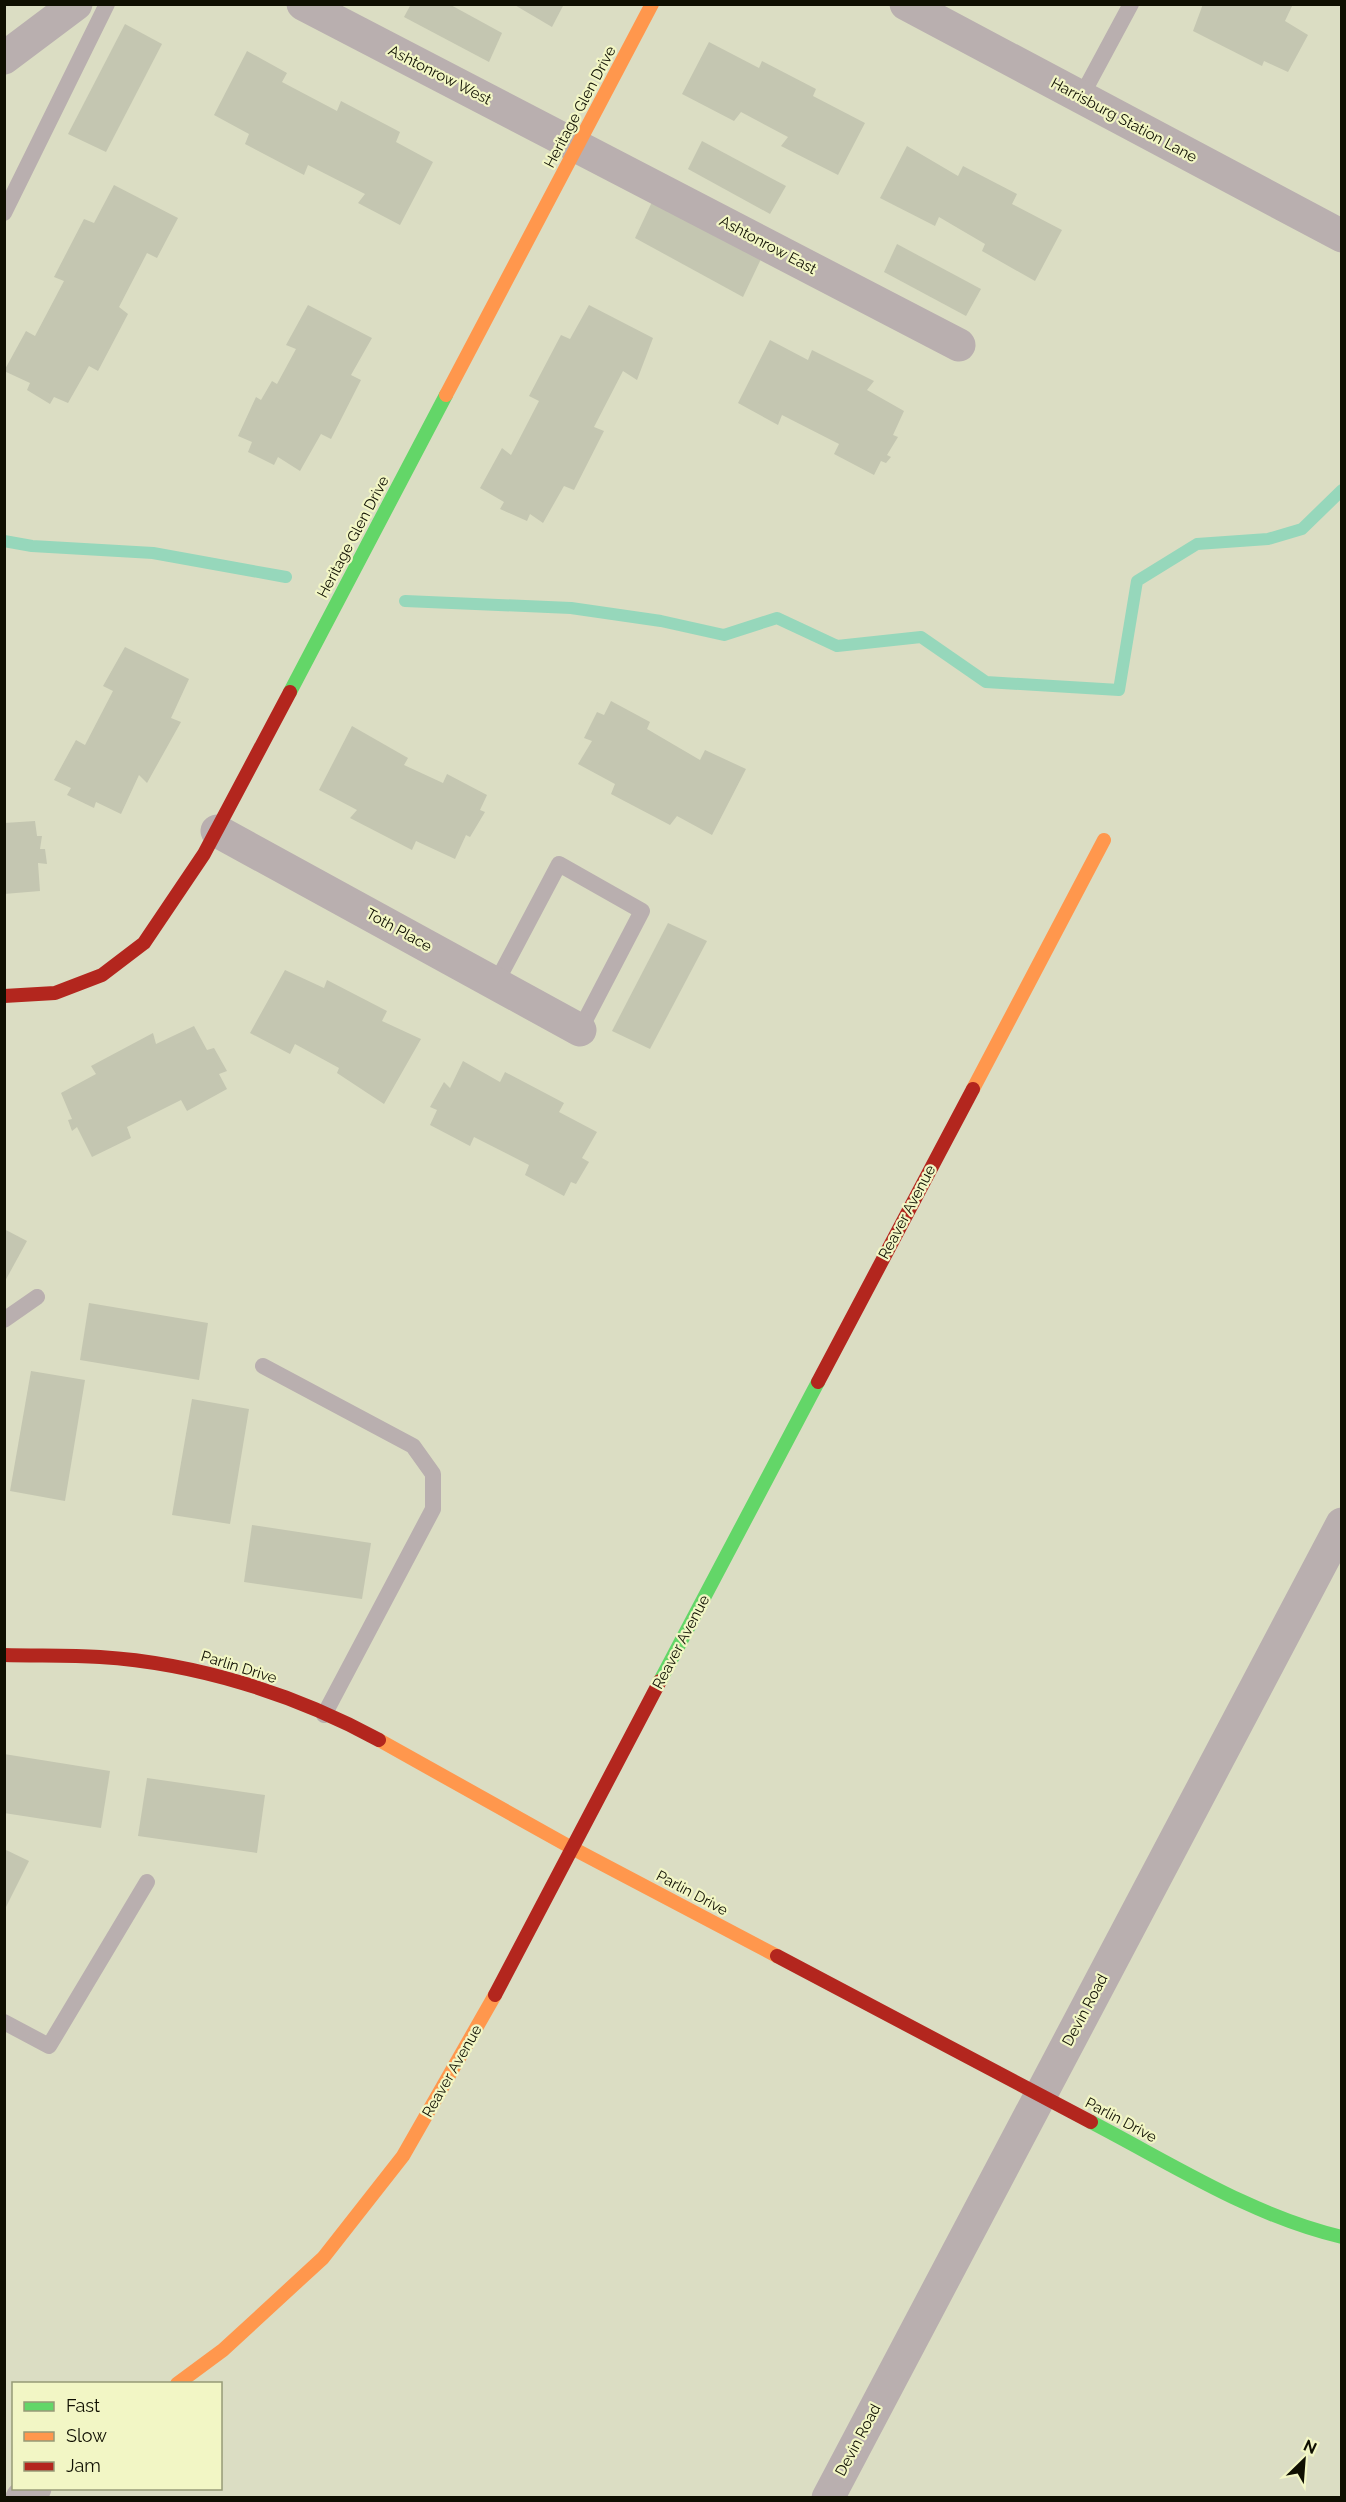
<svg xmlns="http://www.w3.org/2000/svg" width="1346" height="2502" font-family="Raleway,sans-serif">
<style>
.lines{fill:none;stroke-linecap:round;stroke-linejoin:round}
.stream{stroke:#96d7bb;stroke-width:12}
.building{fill:#c4c6b1}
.lane{stroke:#b9afaf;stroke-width:16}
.street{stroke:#b9afaf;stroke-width:33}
.fast{stroke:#63d668;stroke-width:14}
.slow{stroke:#ff974d;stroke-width:14}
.jam{stroke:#b3261e;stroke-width:14}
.labels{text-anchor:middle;stroke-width:4.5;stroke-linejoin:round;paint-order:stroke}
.street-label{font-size:15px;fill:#0f0f01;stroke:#f2f6c5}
</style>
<rect width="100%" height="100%" fill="#dbddc3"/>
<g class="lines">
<g class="stream">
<polyline points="4,541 32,546 153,553 286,577"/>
<polyline points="405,601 571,608 661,621 724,635 777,618 837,646 921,637 986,682 1119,690 1137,581 1197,544 1268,539 1302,529 1342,490"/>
</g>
</g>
<g class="building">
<polygon points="411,4 449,4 502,33 489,62 404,17"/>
<polygon points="513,4 564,4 552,27"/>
<polygon points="1203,4 1293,4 1285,21 1308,35 1288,72 1264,61 1262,66 1193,31"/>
<polygon points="125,24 162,44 106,152 68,134"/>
<polygon points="709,42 759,68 762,61 816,89 813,96 865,123 838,175 781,146 788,137 741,112 734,121 682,94"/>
<polygon points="247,51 287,73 282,82 337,111 341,101 400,132 396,142 433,162 400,225 358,203 365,194 308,165 304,175 245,144 249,134 214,115"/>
<polygon points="702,141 786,186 770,214 688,169"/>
<polygon points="907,146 958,176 963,166 1017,194 1012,204 1062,230 1035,281 982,251 985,244 939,217 935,226 880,198"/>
<polygon points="114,185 178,218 157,258 147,253 119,307 128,314 98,371 89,366 68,403 54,397 50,404 27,390 30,383 4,371 26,331 35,336 64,281 54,277 84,219 94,223"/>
<polygon points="652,202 761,259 743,297 635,238"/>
<polygon points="897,244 981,289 966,316 884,272"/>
<polygon points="308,305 372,338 351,375 361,380 331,439 321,434 300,471 278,457 274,465 248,452 252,442 238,436 256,397 261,400 272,381 277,384 296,349 286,345"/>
<polygon points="589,305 653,338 637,380 623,371 594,427 604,431 574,490 564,486 543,523 530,514 527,521 500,509 504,502 480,488 502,448 511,455 539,401 529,396 561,335 570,339"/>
<polygon points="770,340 808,360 812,350 874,381 867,390 904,411 893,435 898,437 887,455 891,457 886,463 881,461 874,475 834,454 839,444 782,415 778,425 738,403"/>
<polygon points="125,647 189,679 171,718 181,722 147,783 139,775 121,814 96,802 94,808 67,795 71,788 54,780 76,740 85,745 113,691 103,686"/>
<polygon points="611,701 650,722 647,729 700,760 705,750 746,769 712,835 677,816 670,825 611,794 615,784 578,764 592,741 584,738 597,712 604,715"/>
<polygon points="352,726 408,758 404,765 443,783 447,774 487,795 480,810 485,812 470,837 466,835 455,859 416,841 412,850 350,818 357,810 319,790"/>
<polygon points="35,821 37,836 42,836 40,849 45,849 47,864 38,863 40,891 4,894 4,823"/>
<polygon points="668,923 707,941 650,1049 612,1031"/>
<polygon points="285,970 324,988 327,980 387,1011 382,1021 421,1039 384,1104 337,1073 339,1068 295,1044 290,1054 250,1033"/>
<polygon points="194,1026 207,1050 214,1048 227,1071 219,1074 227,1089 187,1111 181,1100 127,1127 131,1138 92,1157 77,1127 72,1131 68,1120 72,1119 61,1093 96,1074 91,1066 153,1033 156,1044"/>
<polygon points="463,1061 500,1082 505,1072 564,1103 559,1112 597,1132 582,1158 589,1162 576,1184 571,1182 564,1196 525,1175 529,1165 474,1137 470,1146 430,1125 437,1110 430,1107 444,1082 450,1088"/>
<polygon points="4,1229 27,1241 4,1283"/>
<polygon points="89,1303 208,1323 199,1380 80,1360"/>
<polygon points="31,1371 85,1380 65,1501 10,1491"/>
<polygon points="192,1399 249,1409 230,1524 172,1515"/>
<polygon points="252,1525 371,1543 362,1599 244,1582"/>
<polygon points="4,1754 110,1771 101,1828 4,1813"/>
<polygon points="147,1778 265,1795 257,1853 138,1836"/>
<polygon points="4,1849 29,1861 4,1911"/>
</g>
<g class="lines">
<g class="lane">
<polyline points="1081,97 1131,4"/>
<polyline points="4,213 107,4"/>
<polyline points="496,983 559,864 642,911 580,1030"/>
<polyline points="4,1320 37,1297"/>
<polyline points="263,1366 413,1446 433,1474 433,1509 324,1715"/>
<polyline points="4,2022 49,2046 147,1882"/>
</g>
<g class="street">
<polyline points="303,4 959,345"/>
<polyline points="906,4 1342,236"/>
<polyline points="4,58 76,4"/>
<polyline points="217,831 580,1030"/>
<polyline points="22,2498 35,2488"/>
<polyline points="828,2498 1342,1524"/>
</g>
<g class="fast">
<polyline points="290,692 446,395"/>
<polyline points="660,1681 818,1382"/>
<path d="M1091,2122C1172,2164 1252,2216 1342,2237"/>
</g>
<g class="slow">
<polyline points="446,395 652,4"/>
<polyline points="973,1089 1104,840"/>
<polyline points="379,1740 572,1848 777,1956"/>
<polyline points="177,2384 223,2350 323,2258 403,2156 495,1995"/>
</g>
<g class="jam">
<polyline points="4,996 55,993 102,975 144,943 204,854 290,692"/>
<polyline points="818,1382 973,1089"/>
<path d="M4,1655C36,1656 68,1655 100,1657C196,1663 295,1694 379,1740"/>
<polyline points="777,1956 1091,2122"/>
<polyline points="495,1995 660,1681"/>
</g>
</g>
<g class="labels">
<g class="street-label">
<text transform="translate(440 75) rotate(27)" y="5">Ashtonrow West</text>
<text transform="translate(580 107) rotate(-62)" y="5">Heritage Glen Drive</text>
<text transform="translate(1124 120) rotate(28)" y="5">Harrisburg Station Lane</text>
<text transform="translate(768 245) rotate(28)" y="5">Ashtonrow East</text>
<text transform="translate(353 537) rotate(-62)" y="5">Heritage Glen Drive</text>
<text transform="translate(399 930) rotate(29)" y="5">Toth Place</text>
<text transform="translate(907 1212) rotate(-62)" y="5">Reaver Avenue</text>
<text transform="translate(681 1642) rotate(-62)" y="5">Reaver Avenue</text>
<text transform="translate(239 1667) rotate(17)" y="5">Parlin Drive</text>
<text transform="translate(692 1893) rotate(28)" y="5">Parlin Drive</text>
<text transform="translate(1085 2010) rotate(-62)" y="5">Devin Road</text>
<text transform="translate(452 2071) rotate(-60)" y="5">Reaver Avenue</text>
<text transform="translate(1121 2120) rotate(28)" y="5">Parlin Drive</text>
<text transform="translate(858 2440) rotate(-62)" y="5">Devin Road</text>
</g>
</g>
<rect width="1346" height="2502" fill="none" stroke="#0f0f01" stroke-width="12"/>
<rect x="12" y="2382" width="210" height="108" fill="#f2f6c5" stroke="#979a77" stroke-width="1.5"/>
<rect x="24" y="2402" width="30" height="9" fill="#63d668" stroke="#979a77" stroke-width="1.5"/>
<text x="66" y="2412" font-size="18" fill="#0f0f01">Fast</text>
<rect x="24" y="2432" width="30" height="9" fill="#ff974d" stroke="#979a77" stroke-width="1.5"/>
<text x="66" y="2442" font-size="18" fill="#0f0f01">Slow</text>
<rect x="24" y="2462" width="30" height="9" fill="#b3261e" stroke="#979a77" stroke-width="1.5"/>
<text x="66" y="2472" font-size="18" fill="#0f0f01">Jam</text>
<g transform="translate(1304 2460) rotate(25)" stroke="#f2f6c5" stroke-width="4.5" paint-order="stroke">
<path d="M0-4.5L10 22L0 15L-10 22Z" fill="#0f0f01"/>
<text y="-9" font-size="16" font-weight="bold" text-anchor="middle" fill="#0f0f01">N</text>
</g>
</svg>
